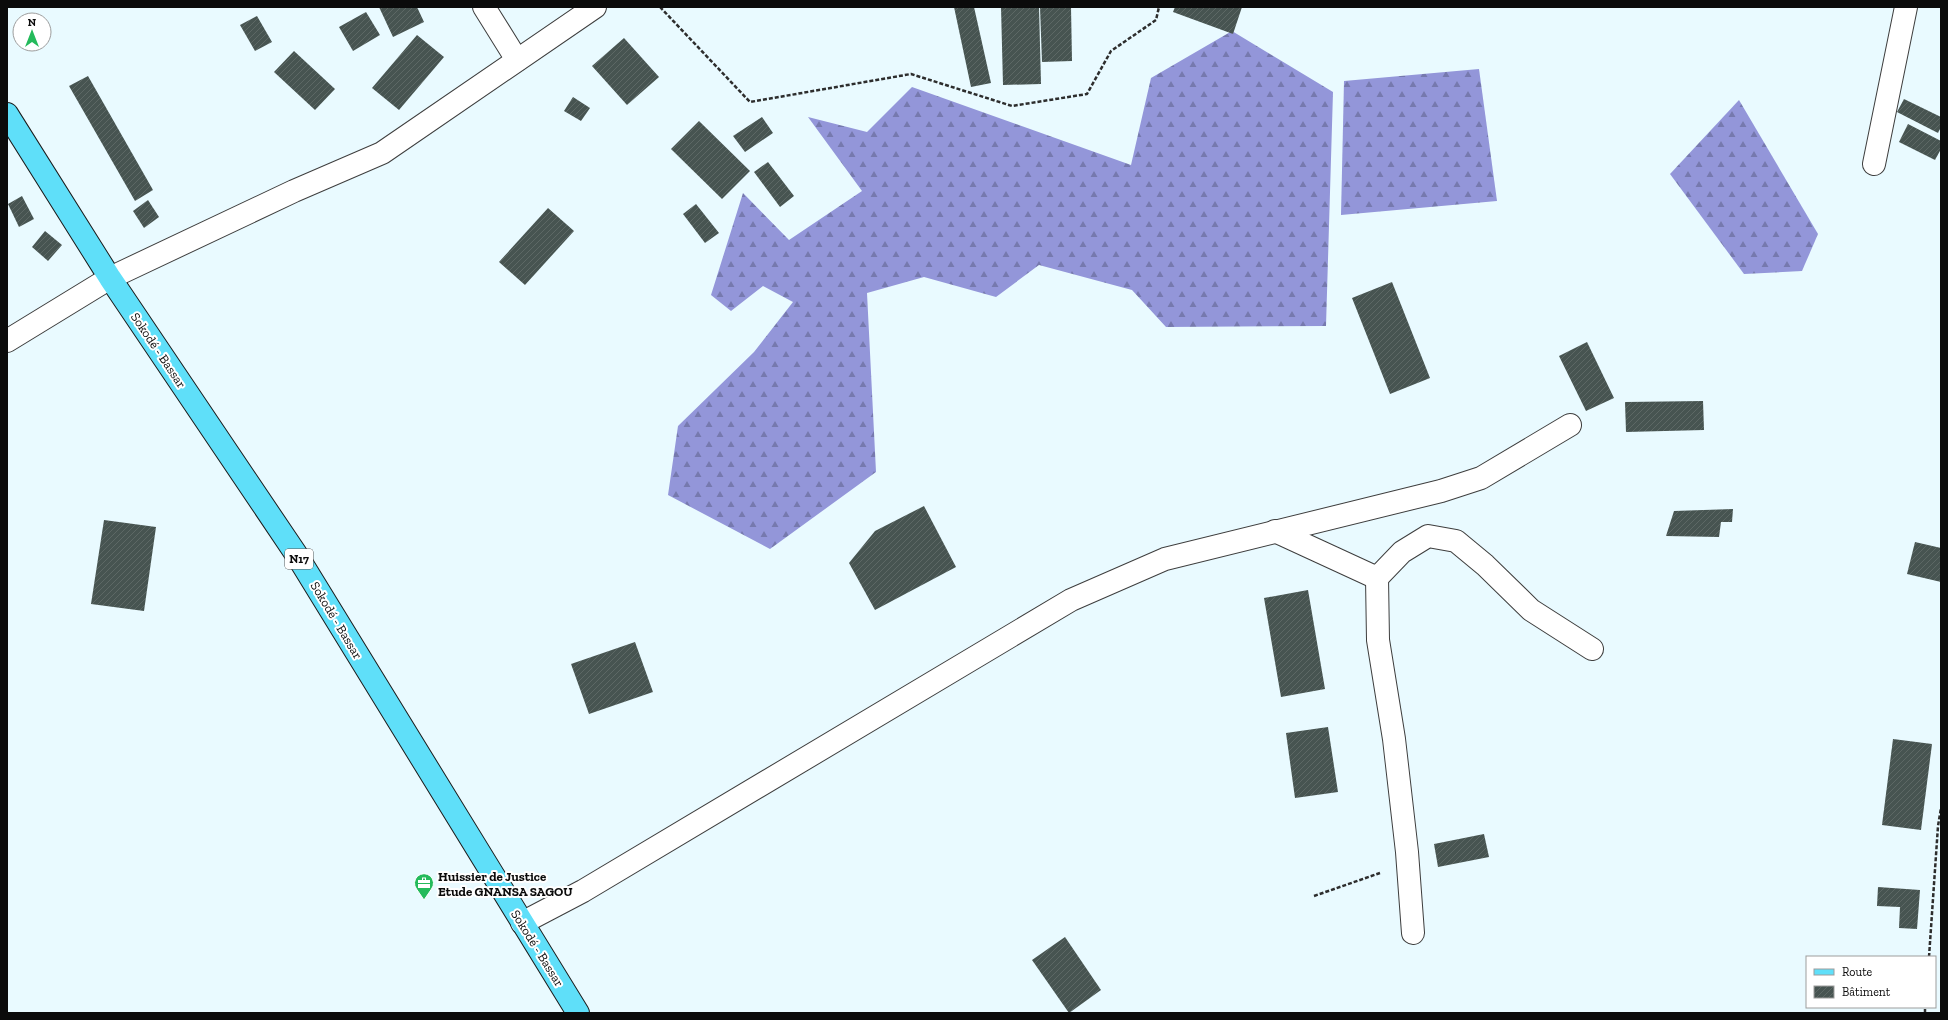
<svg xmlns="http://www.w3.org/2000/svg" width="1948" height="1020" font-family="'Zilla Slab',serif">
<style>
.forest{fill:url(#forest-firs)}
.building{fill:url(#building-hatch)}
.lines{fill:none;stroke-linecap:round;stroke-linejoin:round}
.street-casing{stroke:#3e3e3e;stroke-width:24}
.primary-casing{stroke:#1c1c1c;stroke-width:24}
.path{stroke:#2d2d2d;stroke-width:2.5;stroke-dasharray:4 2;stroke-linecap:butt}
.street{stroke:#fff;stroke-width:22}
.primary{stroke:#5fdff9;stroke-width:22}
.labels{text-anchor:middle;stroke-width:4;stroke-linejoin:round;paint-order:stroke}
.shield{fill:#fff;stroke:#545454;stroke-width:1}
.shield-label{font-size:12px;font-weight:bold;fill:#0b0b0b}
.street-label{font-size:13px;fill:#0b0b0b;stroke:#fff}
.poi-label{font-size:13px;font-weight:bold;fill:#0b0b0b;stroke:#fff;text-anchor:start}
</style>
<defs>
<pattern id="forest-firs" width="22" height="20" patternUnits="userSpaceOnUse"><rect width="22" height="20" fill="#9396d9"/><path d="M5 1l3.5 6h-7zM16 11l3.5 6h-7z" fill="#7679ae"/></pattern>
<pattern id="building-hatch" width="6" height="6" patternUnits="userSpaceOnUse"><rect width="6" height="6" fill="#475451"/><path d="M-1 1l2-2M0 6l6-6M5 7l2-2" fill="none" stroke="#5d6865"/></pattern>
</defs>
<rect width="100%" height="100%" fill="#e9faff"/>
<g class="forest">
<polygon points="1232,31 1333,92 1326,326 1166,327 1132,290 1039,265 996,297 924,277 867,293 876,472 770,549 668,495 678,426 754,352 793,302 763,286 731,311 711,295 743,193 789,240 862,191 808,117 867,132 912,87 1131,165 1151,78"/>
<polygon points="1479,69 1497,201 1341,215 1344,81"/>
<polygon points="1739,100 1818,234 1802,271 1744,274 1670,174"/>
</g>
<g class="building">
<polygon points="379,7 417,7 424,22 393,37"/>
<polygon points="954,7 974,7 991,83 971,87"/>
<polygon points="1001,7 1039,7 1041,84 1003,85"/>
<polygon points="1040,7 1071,7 1072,61 1042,62"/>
<polygon points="1175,7 1242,7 1233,34 1173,12"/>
<polygon points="366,12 380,35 353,51 339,27"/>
<polygon points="257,16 272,42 255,51 240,25"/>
<polygon points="417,35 444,57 399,110 372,88"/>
<polygon points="624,38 659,77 627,105 592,66"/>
<polygon points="294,51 335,89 315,110 274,72"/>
<polygon points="88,76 153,190 135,201 69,86"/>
<polygon points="573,97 590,108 581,121 564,111"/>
<polygon points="1904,99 1941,117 1941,127 1938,133 1897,112"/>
<polygon points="762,117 773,133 745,152 733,136"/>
<polygon points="699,121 750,171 722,199 671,149"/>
<polygon points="1908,124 1941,141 1941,149 1935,160 1899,142"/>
<polygon points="768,162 794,196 780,207 754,172"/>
<polygon points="22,196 34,219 19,227 8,204"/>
<polygon points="148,200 159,217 144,228 133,211"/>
<polygon points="696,204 719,233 705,243 683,214"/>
<polygon points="548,208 574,231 525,285 499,262"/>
<polygon points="45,231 62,245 48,261 32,247"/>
<polygon points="1392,282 1430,378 1390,394 1352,298"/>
<polygon points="1587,342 1614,398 1586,411 1559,356"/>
<polygon points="1703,401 1704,430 1626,432 1625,402"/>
<polygon points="924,506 956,567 875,610 849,563 875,531"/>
<polygon points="1733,509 1732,522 1721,522 1719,537 1666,536 1674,511"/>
<polygon points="104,520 156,527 144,611 91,604"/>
<polygon points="1915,542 1941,548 1941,582 1907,574"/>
<polygon points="1308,590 1325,689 1281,697 1264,598"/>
<polygon points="635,642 653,692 589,714 571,664"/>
<polygon points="1328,727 1338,792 1295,798 1286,733"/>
<polygon points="1893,739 1932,744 1921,830 1882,825"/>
<polygon points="1484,834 1489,857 1438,867 1434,844"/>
<polygon points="1878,887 1920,890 1917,929 1899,928 1900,907 1877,906"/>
<polygon points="1065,937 1101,990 1069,1013 1032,960"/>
</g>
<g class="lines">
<g class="street-casing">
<g id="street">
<polyline points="484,7 517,60"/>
<polyline points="1874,164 1906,7"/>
<polyline points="7,341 110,278 294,191 382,153 595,7"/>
<polyline points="1275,531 1377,578 1402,552 1428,536 1456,541 1485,565 1531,610 1592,649"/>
<polyline points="1377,578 1378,640 1394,739 1407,852 1413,933"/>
<polyline points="522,923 583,891 1071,600 1165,559 1441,491 1481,478 1570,425"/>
</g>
</g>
<g class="primary-casing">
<polyline id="primary" points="7,114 110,278 296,554 578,1013"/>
</g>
<g class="path">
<polyline points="660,7 750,102 911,74 1012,106 1087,94 1111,51 1156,20 1159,7"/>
<polyline points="1314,896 1380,873"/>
<polyline points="1929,957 1938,826 1941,808"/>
<polyline points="1925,1013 1925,1007"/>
</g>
<use href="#street" class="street"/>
<use href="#primary" class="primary"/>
</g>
<defs>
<g id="office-pin" transform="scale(1)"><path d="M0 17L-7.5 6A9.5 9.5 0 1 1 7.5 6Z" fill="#24ba5b" stroke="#fff"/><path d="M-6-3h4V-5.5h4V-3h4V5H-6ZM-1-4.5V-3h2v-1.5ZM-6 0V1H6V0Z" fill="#fff"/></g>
</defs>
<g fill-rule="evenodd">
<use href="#office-pin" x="424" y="883"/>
</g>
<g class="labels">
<rect class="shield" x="285" y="549" width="28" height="20" rx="3"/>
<g class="shield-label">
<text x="299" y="563">N17</text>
</g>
<g class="street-label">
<text transform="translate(159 350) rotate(56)" y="5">Sokodé - Bassar</text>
<text transform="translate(337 620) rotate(59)" y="5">Sokodé - Bassar</text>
<text transform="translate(538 948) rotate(58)" y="5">Sokodé - Bassar</text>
</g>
<g class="poi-label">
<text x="438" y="881">Huissier de Justice<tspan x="438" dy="15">Etude GNANSA SAGOU</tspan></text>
</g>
</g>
<rect width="1948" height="1020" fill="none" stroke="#0b0b0b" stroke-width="16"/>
<rect x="1806" y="956" width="130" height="52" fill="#ffffff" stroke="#9d9d9d"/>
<rect x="1814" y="969" width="20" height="6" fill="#5fdff9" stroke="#9d9d9d"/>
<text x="1842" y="976" font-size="12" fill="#0b0b0b">Route</text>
<rect x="1814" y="986" width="20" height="12" fill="url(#building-hatch)" stroke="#9d9d9d"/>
<text x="1842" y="996" font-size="12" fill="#0b0b0b">Bâtiment</text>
<g transform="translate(32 32)"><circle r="19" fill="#ffffff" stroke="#9d9d9d"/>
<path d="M0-3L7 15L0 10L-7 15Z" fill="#24ba5b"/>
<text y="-6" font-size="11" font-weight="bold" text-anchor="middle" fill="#0b0b0b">N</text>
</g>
</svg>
